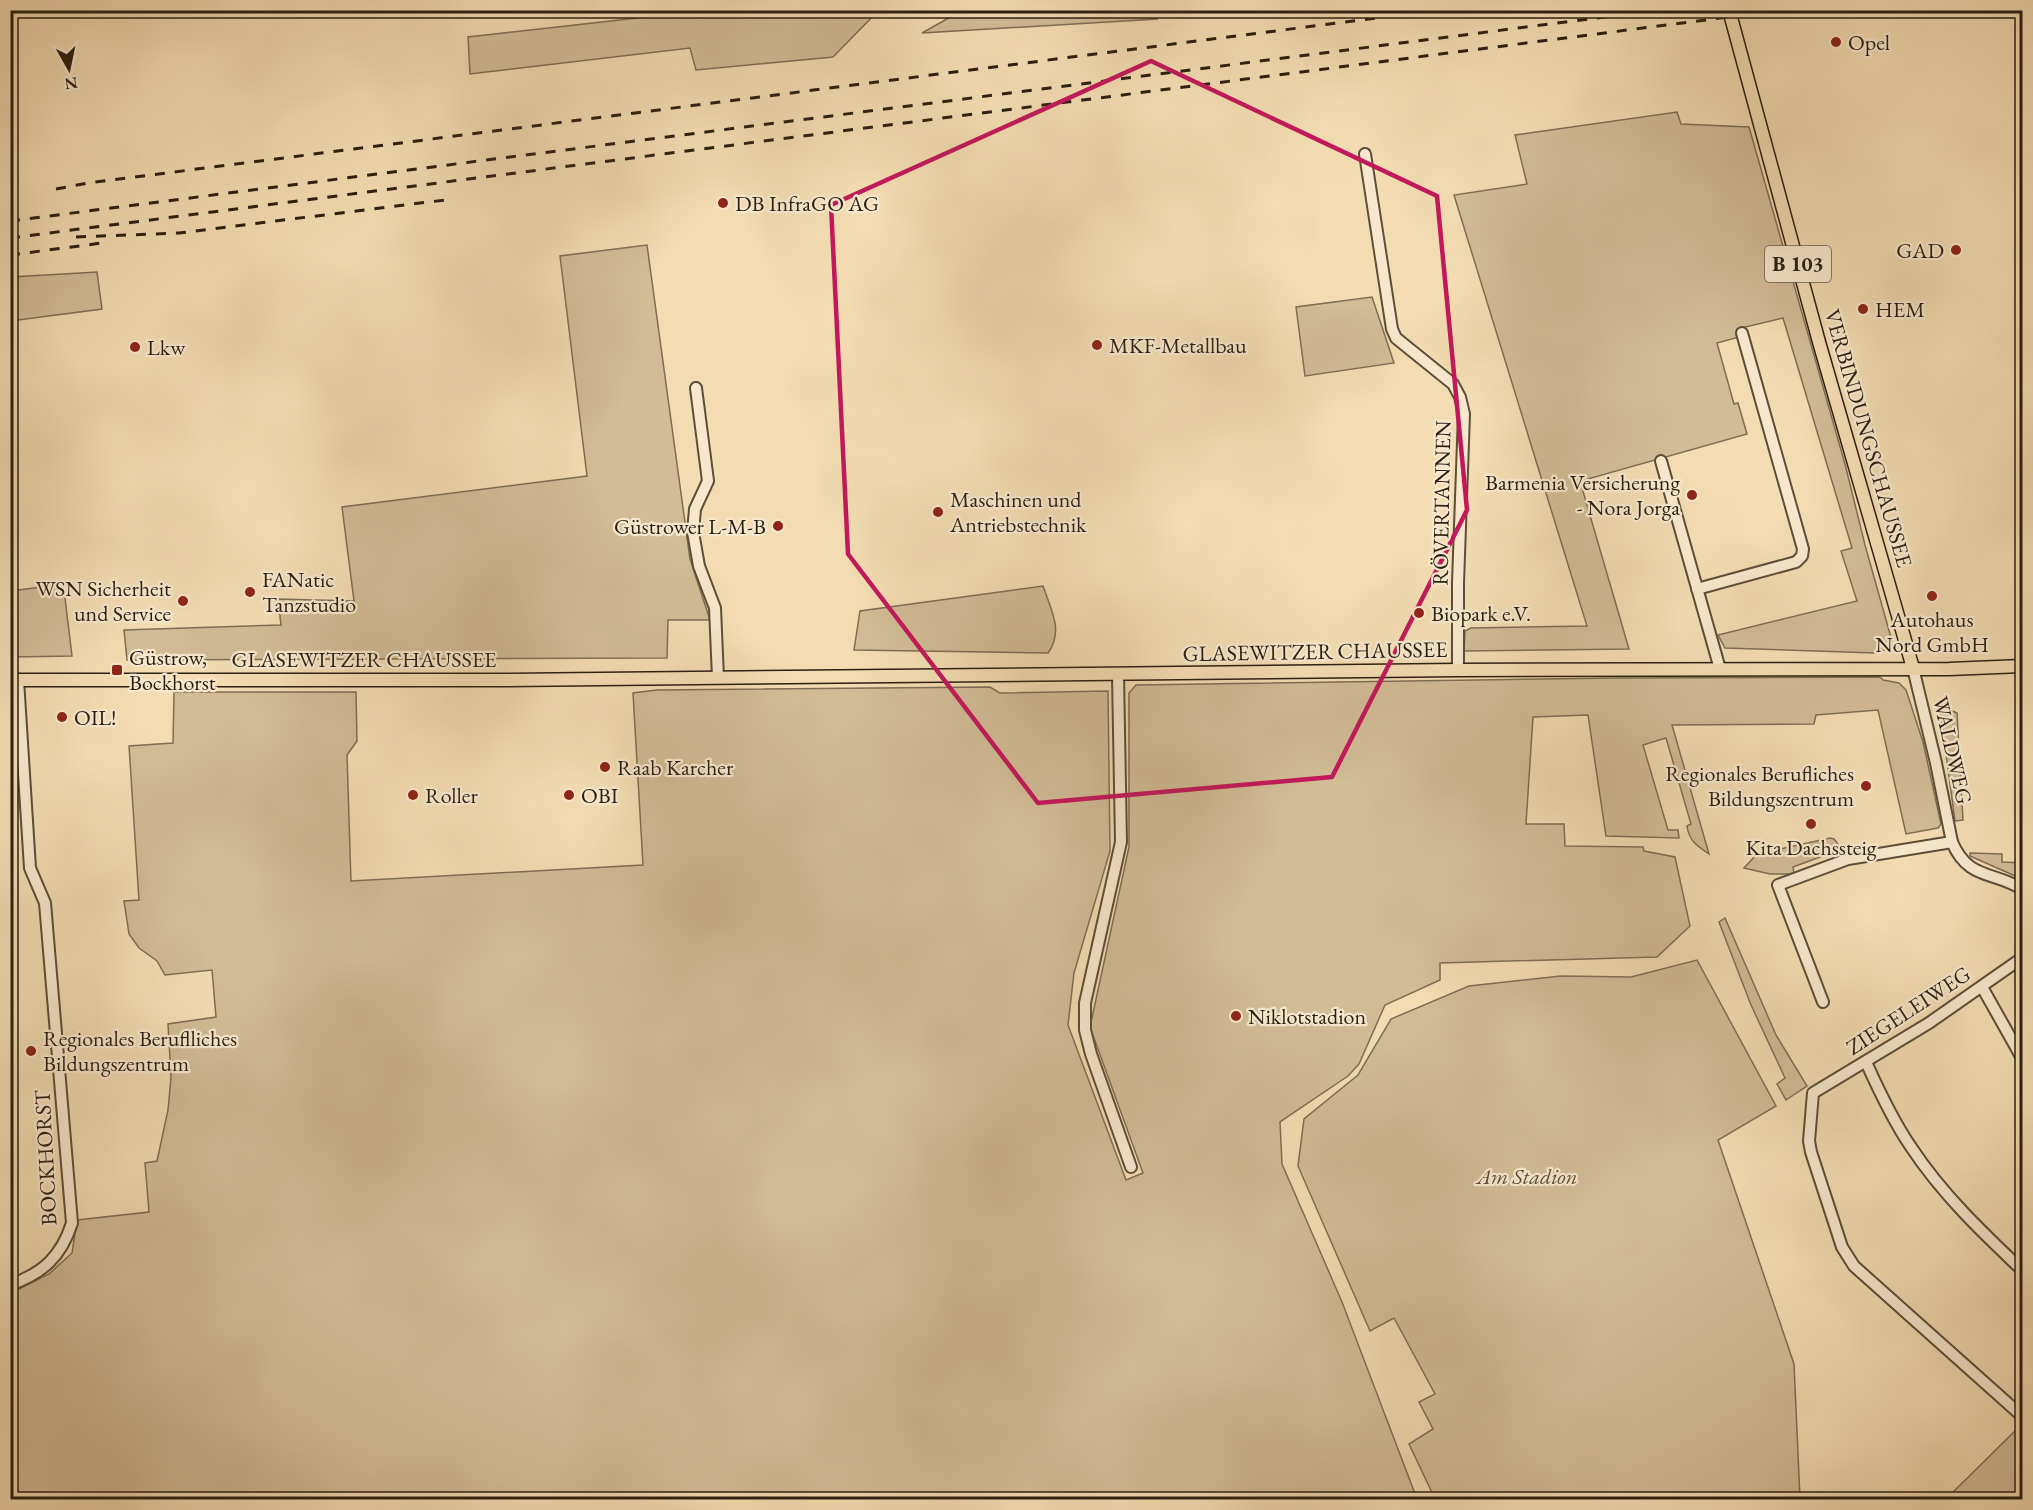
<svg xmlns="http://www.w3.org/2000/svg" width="2033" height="1510" font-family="'EB Garamond',serif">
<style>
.green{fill:#d1bc96;stroke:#7e6e53;stroke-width:1.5}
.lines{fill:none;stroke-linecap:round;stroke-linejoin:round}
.minor-casing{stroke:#5d4e38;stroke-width:14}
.major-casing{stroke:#2b1f10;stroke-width:15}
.minor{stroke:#f7e8cd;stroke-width:10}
.major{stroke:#f3dcb2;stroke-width:12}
.rail{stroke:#2b1f10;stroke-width:3;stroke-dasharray:10 10;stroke-linecap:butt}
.marked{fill:none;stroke:#c2185b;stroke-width:4.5;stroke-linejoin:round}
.poi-dot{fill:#8f2418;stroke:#f7e8cd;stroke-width:2}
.labels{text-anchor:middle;stroke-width:4.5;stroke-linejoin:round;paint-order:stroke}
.shield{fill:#f7e8cd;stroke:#685b49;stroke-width:1.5}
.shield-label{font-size:21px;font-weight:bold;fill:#2b1f10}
.poi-label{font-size:22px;fill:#2b1f10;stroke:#f7e8cd;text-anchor:start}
.street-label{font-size:22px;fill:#2b1f10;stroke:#f7e8cd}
.park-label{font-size:22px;font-style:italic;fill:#5d4e38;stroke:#f7e8cd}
</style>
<rect width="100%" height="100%" fill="#f3dcb2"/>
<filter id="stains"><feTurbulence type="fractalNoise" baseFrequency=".00333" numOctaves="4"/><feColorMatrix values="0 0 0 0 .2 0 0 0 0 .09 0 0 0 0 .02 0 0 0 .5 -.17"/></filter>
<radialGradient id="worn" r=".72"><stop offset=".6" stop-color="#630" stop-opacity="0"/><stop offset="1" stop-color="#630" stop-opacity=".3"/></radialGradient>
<g class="green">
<polygon points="1100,10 1158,19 922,33 961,11"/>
<polygon points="658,11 658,10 878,11 833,57 696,70 690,48 470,74 468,37 655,16"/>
<polygon points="1677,112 1681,124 1749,127 1845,464 1865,545 1892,641 1884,650 1875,653 1725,648 1718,635 1857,601 1841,551 1852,548 1783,318 1737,329 1739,337 1717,343 1734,404 1738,403 1747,434 1584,480 1582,488 1629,649 1464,651 1465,631 1471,628 1587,626 1454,195 1527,184 1515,135"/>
<polygon points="647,245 690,559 710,620 668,620 667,658 127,660 124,630 281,625 278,599 354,601 342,507 587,476 560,256"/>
<polygon points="97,272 102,309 11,321 11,277"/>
<polygon points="1372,297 1394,363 1305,376 1296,307"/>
<polygon points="57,585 64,590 72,656 11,657 11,591"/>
<path d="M1043,586C1051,610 1064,631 1048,653L854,650L860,611Z"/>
<path d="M1880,677L1883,680L1899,683L1906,690L1923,742L1941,824L1938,828L1906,834L1878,710L1816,715L1814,724L1672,725L1709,854C1697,846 1689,841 1687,826L1691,824L1666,738L1643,745L1668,830H1678L1679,838L1606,836L1588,715L1533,717L1526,824H1564L1565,846L1643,847L1644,851L1675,857L1690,926L1657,957L1440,963V980L1385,1005L1359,1064L1348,1076L1280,1122L1282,1164L1342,1302L1417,1499L11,1500V1293L49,1274L72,1253L77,1220L149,1212L145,1163L157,1161L168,1110L171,1077L168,1024L216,1017L212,970L165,975L157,961L139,948L129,934L124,901L139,900L129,746L173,743L174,692H356L357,741L347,755L351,881L643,865L633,693L657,690L990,687L1000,693L1108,691L1110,851L1074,973L1068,1025L1126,1180L1143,1173L1090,1027L1129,847V693L1136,685L1616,678Z"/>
<polygon points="1946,708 1957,713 1963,820 1955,821 1940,710"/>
<polygon points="1830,838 1834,839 1838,844 1840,856 1834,859 1831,853 1793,867 1794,874 1770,874 1744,868 1757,854"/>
<polygon points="1970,853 2002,854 2002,862 2022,863 2022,879 1970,856"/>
<polygon points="1725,918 1776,1035 1807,1086 1786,1100 1777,1084 1785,1078 1751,1005 1719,922"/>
<polygon points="1697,960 1776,1106 1718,1140 1794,1364 1800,1499 1435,1499 1409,1444 1433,1429 1419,1402 1435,1394 1394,1318 1370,1331 1298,1166 1304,1119 1358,1075 1391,1019 1469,986 1561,976 1631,977"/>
<polygon points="2018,1428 2022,1431 2022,1478 2016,1490 2014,1499 1946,1499"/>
</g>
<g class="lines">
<g class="minor-casing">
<g id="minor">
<polyline points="1365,154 1392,329 1396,338 1453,384 1460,397 1464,414 1458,583 1458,670"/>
<polyline points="696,388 708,481 695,509 693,532 699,566 715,608 718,678"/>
<polyline points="1661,461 1720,669"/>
<polyline points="1697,589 1796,562 1802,556 1803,549 1742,333"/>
<path d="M1913,668L1936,763L1952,842C1968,880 1993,871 2022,889"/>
<polyline points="1118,675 1121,842 1085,1003 1085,1030 1091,1054 1131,1167"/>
<polyline points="2022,958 1929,1023 1813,1093 1809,1141 1811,1152 1842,1247 1854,1266 2022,1416"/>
<polyline points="1982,987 2022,1058"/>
<polyline points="1823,1002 1778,885 1848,859 1952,842"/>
<path d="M1866,1062C1879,1091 1893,1121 1911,1147C1942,1194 1982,1232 2022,1270"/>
<path d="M10,1285C43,1273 61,1257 72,1223L45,903L30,868L18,680"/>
<polyline points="2021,1500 2022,1495"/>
</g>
</g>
<g class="major-casing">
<g id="major">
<polyline points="1729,10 1819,342 1913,668"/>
<polyline points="10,680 507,680 1458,670 1949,669 2022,666"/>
</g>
</g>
<use href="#minor" class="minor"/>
<use href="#major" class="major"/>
<g class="rail">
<polyline points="56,189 88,183 1439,10"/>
<polyline points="10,221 1659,10"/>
<polyline points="76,237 179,233 445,200"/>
<polyline points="10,238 1783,10"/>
<polyline points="10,255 102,243"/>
</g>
</g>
<path class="marked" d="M1151,61L1437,196L1467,510L1332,777L1038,803L848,554L831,205Z"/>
<g class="poi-dot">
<circle cx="1836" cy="42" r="6"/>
<circle cx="723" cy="203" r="6"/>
<circle cx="1956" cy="250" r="6"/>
<circle cx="1863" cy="309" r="6"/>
<circle cx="1097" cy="345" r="6"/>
<circle cx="135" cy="347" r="6"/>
<circle cx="1692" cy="495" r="6"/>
<circle cx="938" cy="512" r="6"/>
<circle cx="778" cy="526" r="6"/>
<circle cx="250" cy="592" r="6"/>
<circle cx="1932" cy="596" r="6"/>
<circle cx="183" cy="601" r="6"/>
<circle cx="1419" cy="613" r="6"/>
<rect x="111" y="664" width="12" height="12" rx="3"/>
<circle cx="62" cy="717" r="6"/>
<circle cx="605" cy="767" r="6"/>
<circle cx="1866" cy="786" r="6"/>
<circle cx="413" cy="795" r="6"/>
<circle cx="569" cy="795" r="6"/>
<circle cx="1811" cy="824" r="6"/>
<circle cx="1236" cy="1016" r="6"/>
<circle cx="31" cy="1051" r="6"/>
</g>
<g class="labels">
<rect class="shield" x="1765" y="246" width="66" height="36" rx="4.5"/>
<g class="shield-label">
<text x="1798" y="271">B 103</text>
</g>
<g class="poi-label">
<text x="1848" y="50">Opel</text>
<text x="735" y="211">DB InfraGO AG</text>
<text x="1944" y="258" text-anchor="end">GAD</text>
<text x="1875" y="317">HEM</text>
<text x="1109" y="353">MKF-Metallbau</text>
<text x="147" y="355">Lkw</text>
<text x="1680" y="490" text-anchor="end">Barmenia Versicherung<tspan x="1680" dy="25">- Nora Jorga</tspan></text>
<text x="950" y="507">Maschinen und<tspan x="950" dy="25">Antriebstechnik</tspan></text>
<text x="766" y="534" text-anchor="end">Güstrower L-M-B</text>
<text x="262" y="587">FANatic<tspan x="262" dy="25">Tanzstudio</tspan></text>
<text x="171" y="596" text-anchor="end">WSN Sicherheit<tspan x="171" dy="25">und Service</tspan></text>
<text x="1431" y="621">Biopark e.V.</text>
<text x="1932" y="627" text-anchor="middle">Autohaus<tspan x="1932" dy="25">Nord GmbH</tspan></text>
<text x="129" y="665">Güstrow,<tspan x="129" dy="25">Bockhorst</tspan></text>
<text x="74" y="725">OIL!</text>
<text x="617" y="775">Raab Karcher</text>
<text x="1854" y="781" text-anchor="end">Regionales Berufliches<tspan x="1854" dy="25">Bildungszentrum</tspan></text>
<text x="425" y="803">Roller</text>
<text x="581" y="803">OBI</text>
<text x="1811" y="855" text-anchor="middle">Kita Dachssteig</text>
<text x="1248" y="1024">Niklotstadion</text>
<text x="43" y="1046">Regionales Beruflliches<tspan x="43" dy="25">Bildungszentrum</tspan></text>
</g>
<g class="street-label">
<text transform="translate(1869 438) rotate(74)" y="8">VERBINDUNGSCHAUSSEE</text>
<text transform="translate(1441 503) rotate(-89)" y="8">RÖVERTANNEN</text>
<text transform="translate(1315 651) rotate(-1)" y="8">GLASEWITZER CHAUSSEE</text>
<text x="364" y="667">GLASEWITZER CHAUSSEE</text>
<text transform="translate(1953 750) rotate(77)" y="8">WALDWEG</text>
<text transform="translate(1908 1010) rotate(-33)" y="8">ZIEGELEIWEG</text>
<text transform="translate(45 1158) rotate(-93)" y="8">BOCKHORST</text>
</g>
<g class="park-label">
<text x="1527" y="1184">Am Stadion</text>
</g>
</g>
<rect width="2033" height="1510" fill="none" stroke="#f3dcb2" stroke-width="36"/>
<rect x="12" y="12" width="2009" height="1486" fill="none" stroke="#2b1f10" stroke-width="3"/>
<rect x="18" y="18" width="1997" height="1474" fill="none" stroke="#2b1f10" stroke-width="1.5"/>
<g transform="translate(69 69) rotate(171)" stroke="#f7e8cd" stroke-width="4.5" paint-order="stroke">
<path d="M0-4.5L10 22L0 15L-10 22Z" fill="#2b1f10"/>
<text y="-9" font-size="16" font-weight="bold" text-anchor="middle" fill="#2b1f10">N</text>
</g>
<rect width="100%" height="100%" filter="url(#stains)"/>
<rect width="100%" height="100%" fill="url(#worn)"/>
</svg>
